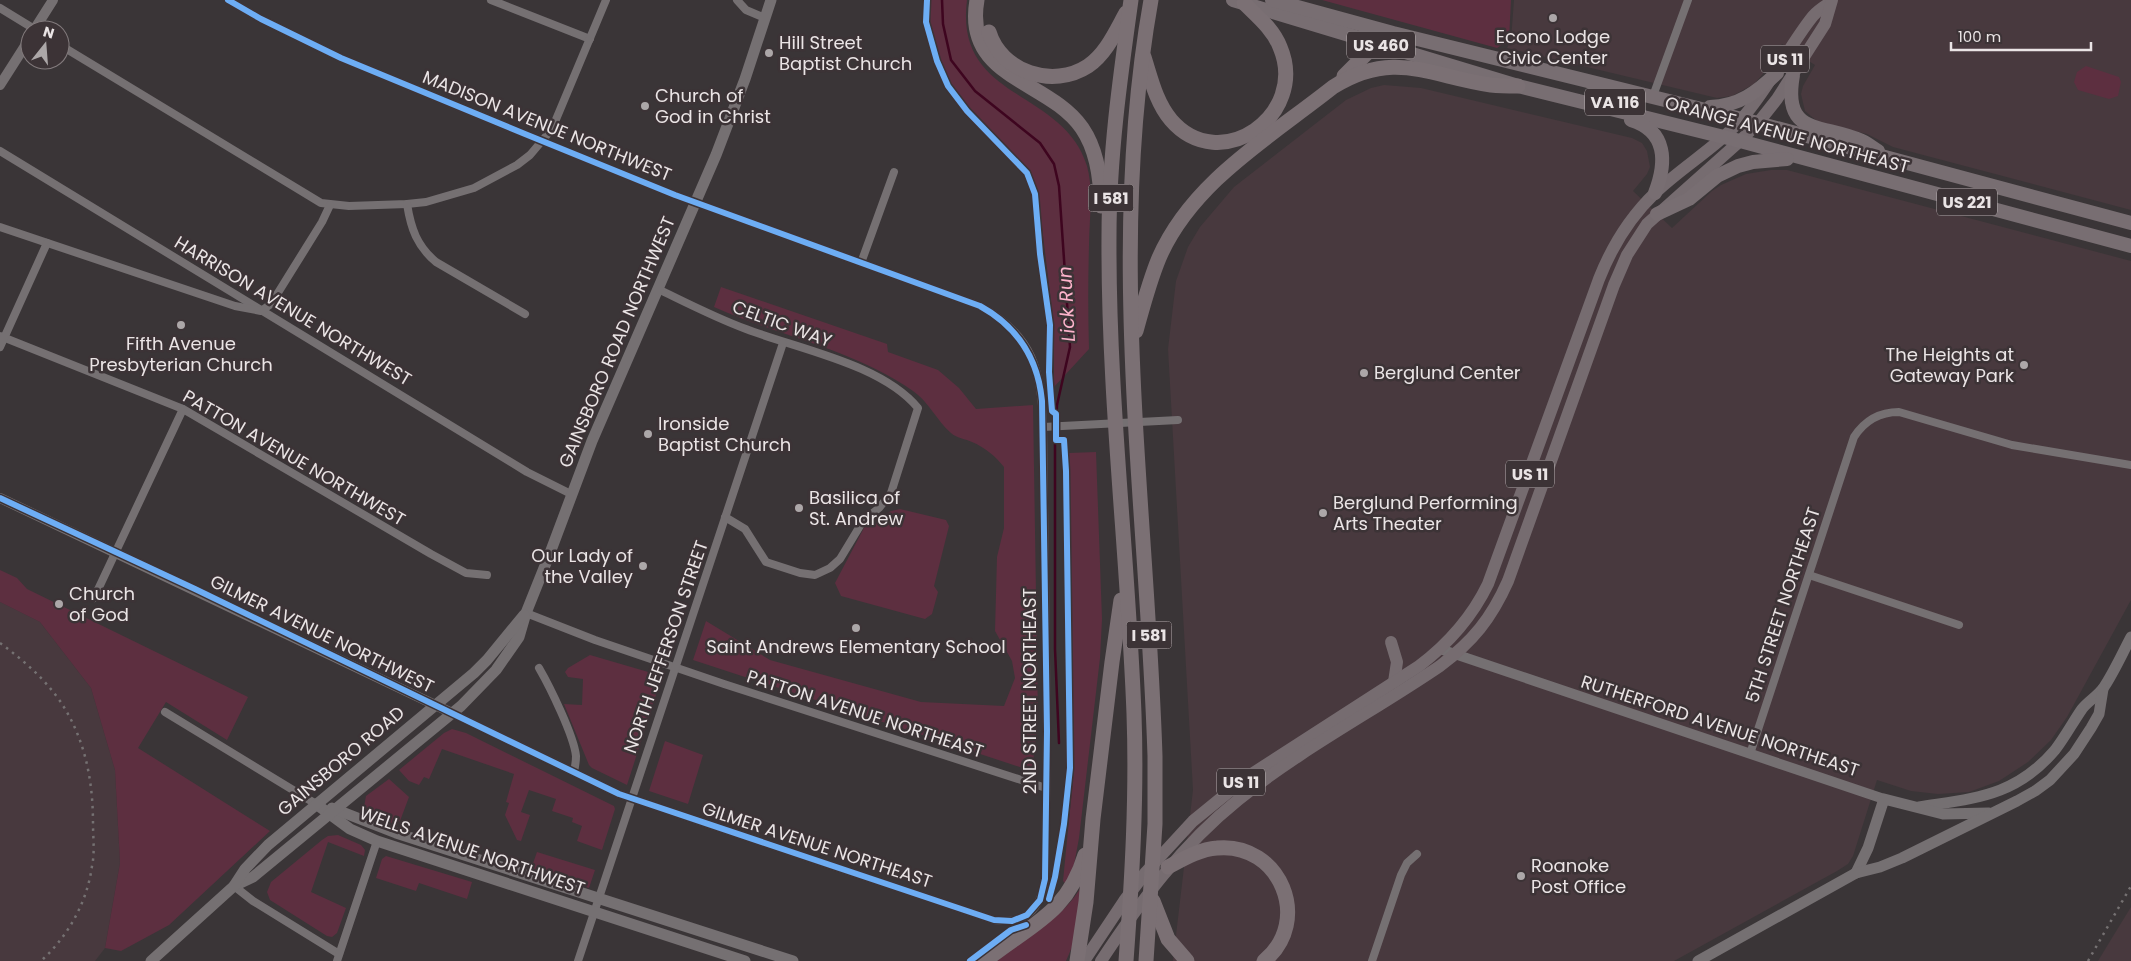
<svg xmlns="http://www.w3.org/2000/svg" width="2131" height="961" font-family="Poppins,sans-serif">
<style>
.built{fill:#48393e}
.green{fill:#5d2f40}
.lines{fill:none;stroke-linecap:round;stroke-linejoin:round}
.stream{stroke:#3e051f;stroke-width:2.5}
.minor{stroke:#757072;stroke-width:8}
.tertiary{stroke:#757072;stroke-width:10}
.secondary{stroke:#757072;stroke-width:11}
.primary{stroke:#766c70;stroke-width:12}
.trunk{stroke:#786e72;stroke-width:14}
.motorway{stroke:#7b7074;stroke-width:15}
.rail{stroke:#757172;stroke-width:2.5;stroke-dasharray:2.5 5;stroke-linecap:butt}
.cycleway-casing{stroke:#3c3336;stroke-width:9}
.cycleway{stroke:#6dadf4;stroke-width:6}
.poi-dot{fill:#aca7a8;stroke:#3c3336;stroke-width:2}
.labels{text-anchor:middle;stroke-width:5;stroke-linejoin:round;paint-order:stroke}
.shield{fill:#3c3336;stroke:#b6afb0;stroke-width:1}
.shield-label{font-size:16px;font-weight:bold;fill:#eae4e5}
.poi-label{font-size:18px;fill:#eae4e5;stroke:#3c3336;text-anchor:start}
.street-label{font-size:18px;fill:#eae4e5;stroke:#3c3336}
.water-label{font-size:19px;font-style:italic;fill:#fdb3cb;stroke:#3c3336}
</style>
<rect width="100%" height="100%" fill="#3a3537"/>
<g class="built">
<polygon points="1514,0 2131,0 2131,210 1893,147 1867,134 1818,122 1805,111 1801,94 1803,86 1815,65 1782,44 1762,75 1754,84 1732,96 1717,98 1507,48 1511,40"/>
<polygon points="1384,85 1421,88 1632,138 1642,143 1647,151 1650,167 1647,174 1633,191 1672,228 1712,191 1721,185 1746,174 1771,170 1787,170 2131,261 2131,600 2067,717 2051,740 2028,762 1999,781 1969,792 1938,794 1911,791 1877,780 1853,856 1848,864 1837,871 1674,961 1173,961 1193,790 1168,349 1176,281 1188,247 1200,227 1234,187 1346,100 1371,88"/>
<polygon points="0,602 40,622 91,688 115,770 120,863 105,948 95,961 0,961"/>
<polygon points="2131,907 2131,961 2098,961 2115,933"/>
</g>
<g class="green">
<path d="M930,0H967C954,101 1063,88 1087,166C1094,191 1089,220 1089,246C1088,280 1088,315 1089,349L1054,387V326L1038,194L1030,171L971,109L954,89L944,72L929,22Z"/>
<polygon points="1322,0 1511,0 1509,40 1497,48"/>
<polygon points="2086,66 2119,77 2121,82 2118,96 2109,99 2078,90 2074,82 2077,72"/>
<path d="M721,287L887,344L888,352L938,370L959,388L976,409L1033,405L1038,719L1032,771L693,660L706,621L770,660L921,702L1004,706L1015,678L1012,661L995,631L997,557L1004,528V467C995,456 986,448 972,442C966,439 956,438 951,433C937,421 929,402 913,391C855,350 779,336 714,307Z"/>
<polygon points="1096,452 1102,619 1100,658 1079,838 1074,865 1066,884 1063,881 1074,769 1069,453"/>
<polygon points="900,509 946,520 949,526 934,586 938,592 932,614 925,619 841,596 835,583 865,526 891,511"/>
<polygon points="0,570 17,578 27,589 248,697 227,740 166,702 138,748 270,831 169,925 121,951 105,948 120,863 115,770 91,688 40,622 0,602"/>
<polygon points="590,655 662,676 627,785 592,768 589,765 564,704 582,705 583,679 568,677 565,672 568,668"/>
<polygon points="452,729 466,733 614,806 615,809 602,850 577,841 582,826 572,822 573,818 552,811 556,799 529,790 521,812 530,815 521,841 517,840 505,815 509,803 506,802 514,774 442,749 429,779 424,777 419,785 409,781 399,770 444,733"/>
<polygon points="665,741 703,755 688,804 649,791"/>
<polygon points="389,779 409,797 400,821 394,824 370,814 364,807 366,796"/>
<polygon points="338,835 361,845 365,850 364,856 328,842 311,892 346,908 337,933 332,937 327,936 270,900 267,892 271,882 322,840 328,836"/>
<polygon points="537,852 595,870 589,888 531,869"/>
<polygon points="386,856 472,882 467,899 419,883 416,891 376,878 382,859"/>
<path d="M1085,880L1072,947L1066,961H997C1029,932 1064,921 1085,880Z"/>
</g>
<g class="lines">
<polyline class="stream" points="942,0 943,24 951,60 975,91 1040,143 1054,164 1059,186 1070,347 1057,405 1055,443 1055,649 1059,743"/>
<g class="minor">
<path d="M228,0L261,19L341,58L525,134L675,195L980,306C1033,335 1042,371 1043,427L1047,731L1045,879C1041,909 1026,925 994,920L619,794L452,713"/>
<polyline points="491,0 590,39"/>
<polyline points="737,0 746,10 765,18"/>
<polyline points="0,8 36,30"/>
<polyline points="60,45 321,203 349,206 407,204 426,202 474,188 517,165 530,155 552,129 606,0"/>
<polyline points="1653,96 1688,0"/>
<polyline points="0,151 527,472 571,494"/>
<path d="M407,204C411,229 417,246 436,262L525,314"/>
<polyline points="0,227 235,306 261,311 271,304 322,222 330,205"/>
<polyline points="861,263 894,172"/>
<path d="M658,289C687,303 716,318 746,329C798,349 882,364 918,408L891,493L879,508L863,521L840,559L830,568L815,575L800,573L766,562L745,529L725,517"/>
<polyline points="0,336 183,409 431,554 466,573 487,575"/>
<polyline points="0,347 47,243"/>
<polyline points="1043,427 1178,420"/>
<polyline points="1809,575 1959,625"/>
<polyline points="94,598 183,409"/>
<polyline points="526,613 595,640 724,684 1046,788"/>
<path d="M539,668C550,687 574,736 576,756C576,762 575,767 574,772"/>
<polyline points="165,712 316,804"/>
<path d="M1750,754L1854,437C1865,420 1879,412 1899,412L2012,445L2131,465"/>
<polyline points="234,886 253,901 339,954"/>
<polyline points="337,961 377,841"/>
<polyline points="578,961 783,343"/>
<polyline points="1372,961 1401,875 1407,863 1417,854"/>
</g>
<g class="tertiary">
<polyline points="34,30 53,0"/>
<polyline points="0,85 30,38"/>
<polyline points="0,498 452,713"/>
<polyline points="1440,649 1884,799"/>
</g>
<g class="secondary">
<polyline points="316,804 350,829 377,841 745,961"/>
<path d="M1919,807C1974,798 2015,797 2055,750C2065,737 2073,722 2082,709C2088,701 2098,696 2104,687C2114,672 2122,654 2131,637"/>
<polyline points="332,808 396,833 793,961"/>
<polyline points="1856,873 1868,848 1884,799 1943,814 1989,813"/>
<polyline points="234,886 253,877 461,706 496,670 519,637 526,613 550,553 592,441 716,155 745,79 771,0"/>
<polyline points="151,961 234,886 245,869 268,845 474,673 487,660 524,615"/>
<polyline points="1698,961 1856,873 1880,867 1902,858 2017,801 2035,791 2050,780 2074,754 2091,728 2099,714 2103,689"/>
</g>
<g class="primary">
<polyline points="1391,642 1397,662 1394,682"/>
<path d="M1084,961L1124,901L1146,872L1193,821L1247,777L1419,666C1448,644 1472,617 1488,584L1599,279C1612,246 1629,218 1655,193C1683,166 1719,146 1744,116C1771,85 1788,47 1813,16C1818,10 1825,6 1831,2"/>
<path d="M1101,961C1140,902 1182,845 1238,800C1301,749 1374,711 1440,666C1473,641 1491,619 1508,581L1614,285L1627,255L1647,224L1740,141L1758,123L1777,99L1825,24L1832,0"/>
</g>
<g class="trunk">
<polyline points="1233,0 1518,86 1740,141 2131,246"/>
<polyline points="1272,0 1393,33 1758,123 2131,223"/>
<path d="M1793,75C1782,137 1822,123 1862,141C1867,143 1873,148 1878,151"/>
<path d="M1710,107C1739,106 1757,92 1777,73"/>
<path d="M1631,120C1667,131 1667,162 1655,193"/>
<polyline points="1657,214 1689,199 1717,176 1738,166 1753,162 1787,159"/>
</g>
<g class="motorway">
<path d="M977,0C963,79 1048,79 1082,128C1097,150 1101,180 1101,206"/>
<path d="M989,32C1001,72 1053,89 1088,66C1106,54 1116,31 1126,13"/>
<path d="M1144,57C1151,79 1156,102 1171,120C1220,177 1309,115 1280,47C1273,29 1257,16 1244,3"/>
<polyline points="1344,76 1377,43"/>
<path d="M1136,331C1143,306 1149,282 1159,258C1192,182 1270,137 1333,87C1394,49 1429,76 1491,85C1500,86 1509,86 1518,86"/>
<path d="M1168,867C1183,859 1200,849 1217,848C1280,842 1313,921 1264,961"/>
<polyline points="1153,901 1168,939 1187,961"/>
<path d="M985,961C1029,925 1067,915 1085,855"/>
<polyline points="1077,961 1086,902 1093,819 1112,662 1121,600"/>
<path d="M1126,961C1132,879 1137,797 1134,714C1128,555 1108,396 1109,236C1109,157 1120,78 1131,0"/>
<path d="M1146,961L1155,824V756C1147,504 1106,251 1151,0"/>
</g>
<g class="rail">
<path d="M0,643C23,660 43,677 60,701C85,738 93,780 93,824C93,838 95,852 92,866C87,903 68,936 41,961"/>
<polyline points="2088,961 2131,886"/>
</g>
<g class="cycleway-casing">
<g id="cycleway">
<polyline points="927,0 926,22 937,61 948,86 967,111 1027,173 1035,194 1040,254 1050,325 1049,372 1052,411 1056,414 1056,440 1064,440 1066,471 1070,768 1064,824 1055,877 1049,899"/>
<path d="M0,498L195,589L619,794L994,920L1012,921L1027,915L1040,900L1045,879L1047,731L1042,401C1038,358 1018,327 980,306L675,195L525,134L341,58L261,19L228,0"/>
<polyline points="970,961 1011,930 1026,925"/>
</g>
</g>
<use href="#cycleway" class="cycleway"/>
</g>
<g class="poi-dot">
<circle cx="1553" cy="18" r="5"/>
<circle cx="769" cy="53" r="5"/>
<circle cx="645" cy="106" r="5"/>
<circle cx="181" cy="325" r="5"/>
<circle cx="2024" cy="365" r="5"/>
<circle cx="1364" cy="373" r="5"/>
<circle cx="648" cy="434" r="5"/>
<circle cx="799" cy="508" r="5"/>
<circle cx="1323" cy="513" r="5"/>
<circle cx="643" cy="566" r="5"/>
<circle cx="59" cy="604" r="5"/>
<circle cx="856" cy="628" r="5"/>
<circle cx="1521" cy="876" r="5"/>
</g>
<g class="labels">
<g class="shield">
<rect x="1347" y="31.5" width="68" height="27" rx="4"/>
<rect x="1761" y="45.5" width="48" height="27" rx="4"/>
<rect x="1585" y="88.5" width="60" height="27" rx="4"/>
<rect x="1088.5" y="184.5" width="45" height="27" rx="4"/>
<rect x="1937" y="188.5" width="60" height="27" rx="4"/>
<rect x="1506" y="460.5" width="48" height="27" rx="4"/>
<rect x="1126.5" y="621.5" width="45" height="27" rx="4"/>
<rect x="1217" y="768.5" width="48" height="27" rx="4"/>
</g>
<g class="shield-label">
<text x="1381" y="51">US 460</text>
<text x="1785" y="65">US 11</text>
<text x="1615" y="108">VA 116</text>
<text x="1111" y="204">I 581</text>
<text x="1967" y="208">US 221</text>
<text x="1530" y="480">US 11</text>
<text x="1149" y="641">I 581</text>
<text x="1241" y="788">US 11</text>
</g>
<g class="poi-label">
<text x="1553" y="43" text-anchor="middle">Econo Lodge<tspan x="1553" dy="21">Civic Center</tspan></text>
<text x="779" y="49">Hill Street<tspan x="779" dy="21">Baptist Church</tspan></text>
<text x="655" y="102">Church of<tspan x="655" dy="21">God in Christ</tspan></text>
<text x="181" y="350" text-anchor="middle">Fifth Avenue<tspan x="181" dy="21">Presbyterian Church</tspan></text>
<text x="2014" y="361" text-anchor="end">The Heights at<tspan x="2014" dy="21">Gateway Park</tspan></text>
<text x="1374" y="379">Berglund Center</text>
<text x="658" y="430">Ironside<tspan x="658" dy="21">Baptist Church</tspan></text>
<text x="809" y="504">Basilica of<tspan x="809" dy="21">St. Andrew</tspan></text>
<text x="1333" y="509">Berglund Performing<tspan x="1333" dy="21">Arts Theater</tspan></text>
<text x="633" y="562" text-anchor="end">Our Lady of<tspan x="633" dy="21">the Valley</tspan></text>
<text x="69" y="600">Church<tspan x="69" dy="21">of God</tspan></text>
<text x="856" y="653" text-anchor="middle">Saint Andrews Elementary School</text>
<text x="1531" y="872">Roanoke<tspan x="1531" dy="21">Post Office</tspan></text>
</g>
<g class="street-label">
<text transform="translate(547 126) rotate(22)" y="6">MADISON AVENUE NORTHWEST</text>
<text transform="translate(1787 135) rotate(15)" y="6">ORANGE AVENUE NORTHEAST</text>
<text transform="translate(293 311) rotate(31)" y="6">HARRISON AVENUE NORTHWEST</text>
<text transform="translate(782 324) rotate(20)" y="6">CELTIC WAY</text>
<text transform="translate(617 342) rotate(-67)" y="6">GAINSBORO ROAD NORTHWEST</text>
<text transform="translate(294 458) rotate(30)" y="6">PATTON AVENUE NORTHWEST</text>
<text transform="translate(1783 605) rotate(-72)" y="6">5TH STREET NORTHEAST</text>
<text transform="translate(322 634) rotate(26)" y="6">GILMER AVENUE NORTHWEST</text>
<text transform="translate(666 647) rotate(-71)" y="6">NORTH JEFFERSON STREET</text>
<text transform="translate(1030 691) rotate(-90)" y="6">2ND STREET NORTHEAST</text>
<text transform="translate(865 714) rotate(18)" y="6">PATTON AVENUE NORTHEAST</text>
<text transform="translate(1720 726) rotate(18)" y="6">RUTHERFORD AVENUE NORTHEAST</text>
<text transform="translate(341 761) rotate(-40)" y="6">GAINSBORO ROAD</text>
<text transform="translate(817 845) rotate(18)" y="6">GILMER AVENUE NORTHEAST</text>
<text transform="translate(472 851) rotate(19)" y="6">WELLS AVENUE NORTHWEST</text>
</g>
<g class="water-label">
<text transform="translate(1066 304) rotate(-93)" y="7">Lick Run</text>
</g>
</g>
<g transform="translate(45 45) rotate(17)"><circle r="24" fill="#3c3336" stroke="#827a7c"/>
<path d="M0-4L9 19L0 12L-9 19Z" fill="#aca7a8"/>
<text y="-8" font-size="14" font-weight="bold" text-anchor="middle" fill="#eae4e5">N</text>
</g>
<path d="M1951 42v8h140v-8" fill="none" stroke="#eae4e5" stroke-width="2.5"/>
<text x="1958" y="42" font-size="15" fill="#eae4e5" stroke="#3c3336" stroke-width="4" paint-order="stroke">100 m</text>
</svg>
